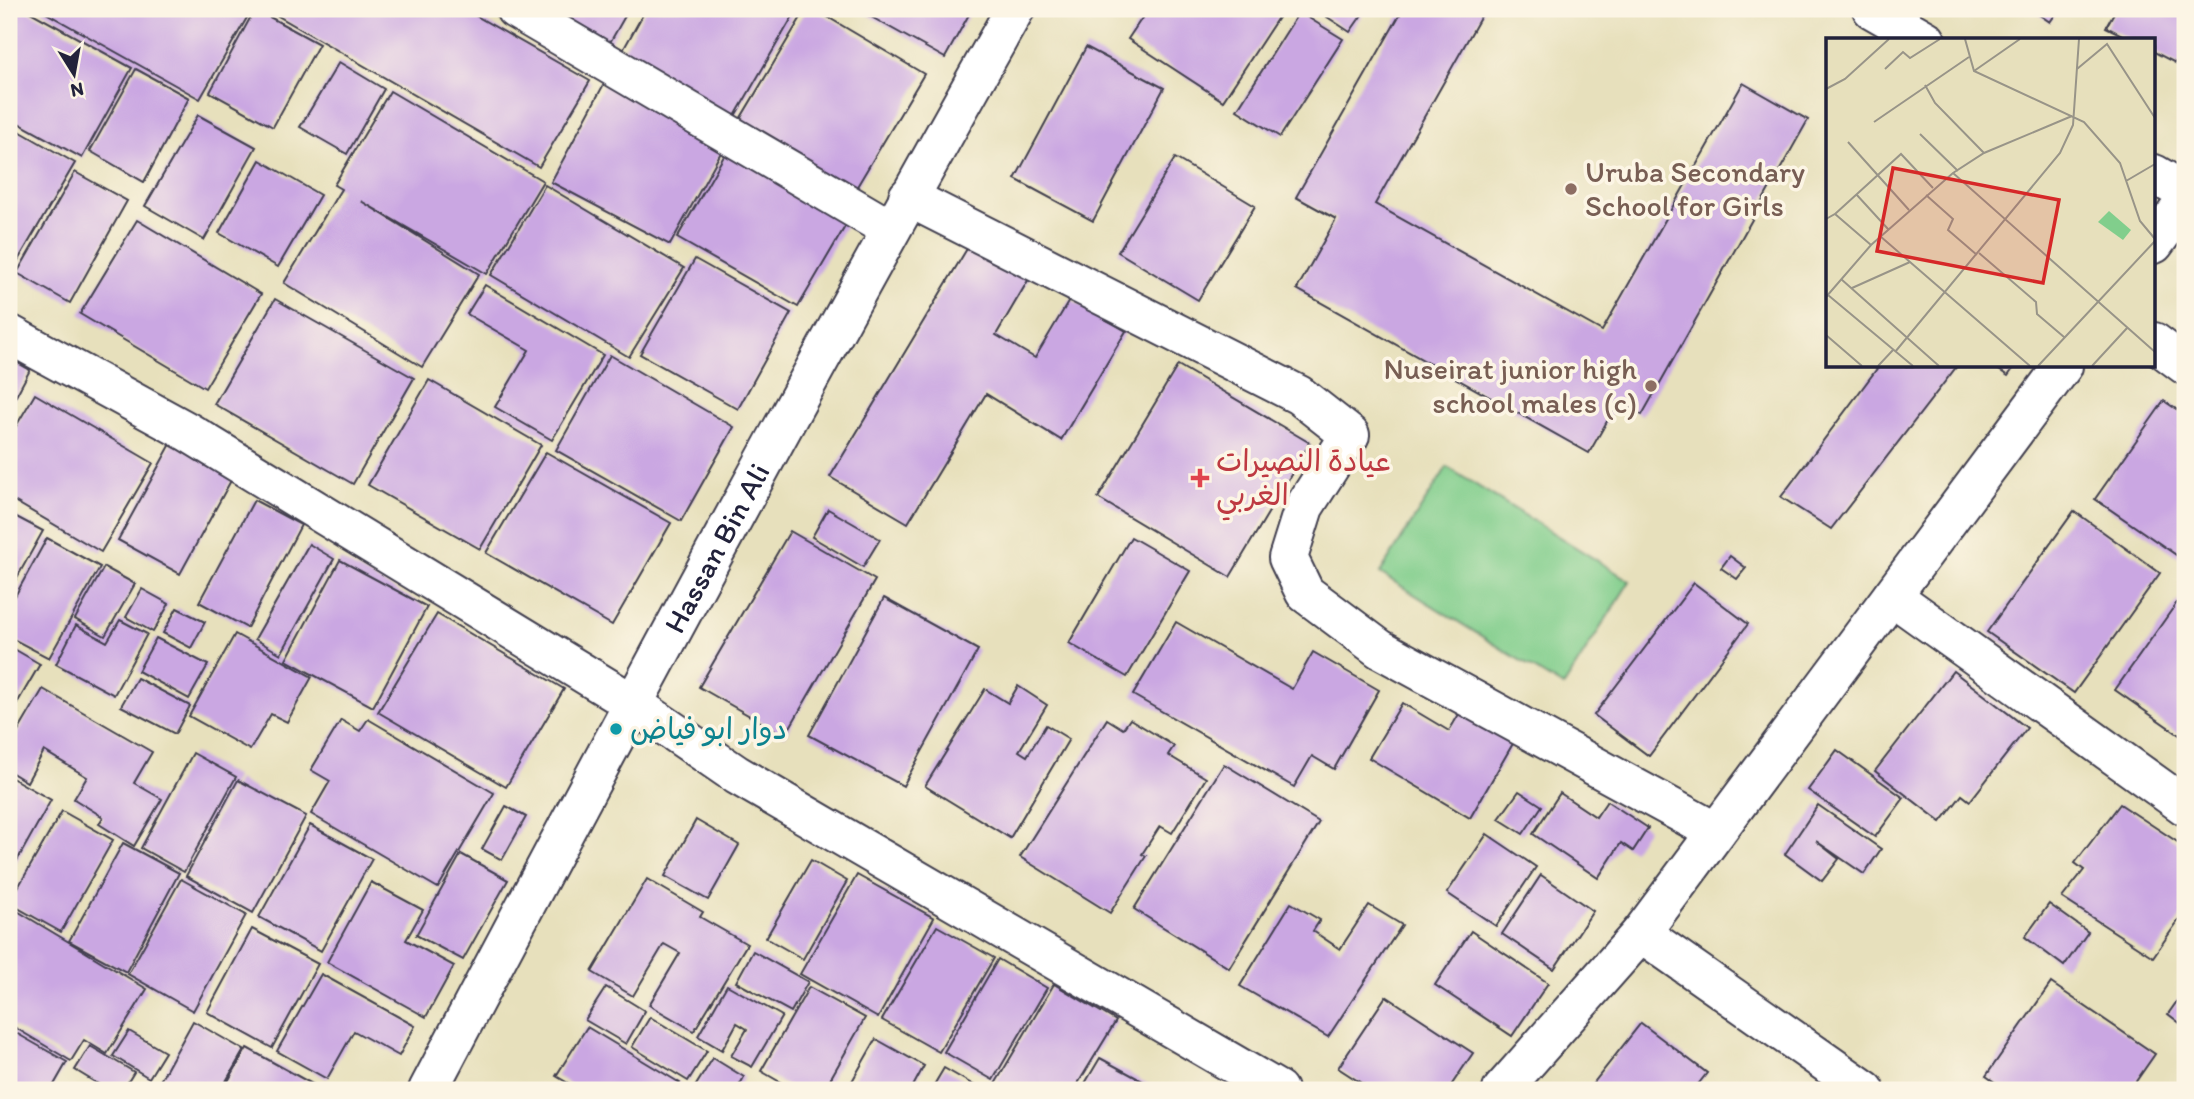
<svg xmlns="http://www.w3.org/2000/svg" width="2194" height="1099" font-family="Itim,'Playpen Sans Arabic',sans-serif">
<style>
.green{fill:#81ce8c;stroke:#527864;stroke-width:2}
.building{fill:#caa7e2}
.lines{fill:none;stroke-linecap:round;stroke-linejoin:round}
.minor-casing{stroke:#403e4e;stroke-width:42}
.minor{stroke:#fff;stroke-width:38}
.education-dot{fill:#8d6e63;stroke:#fcf5e5;stroke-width:2.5}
.health-dot{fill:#e0444e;stroke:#fcf5e5;stroke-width:2.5}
.culture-dot{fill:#0f9aa8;stroke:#fcf5e5;stroke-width:2.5}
.labels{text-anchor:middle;stroke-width:7;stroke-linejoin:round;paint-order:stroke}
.education-label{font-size:30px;fill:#785e54;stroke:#fcf5e5;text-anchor:start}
.health-label{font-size:30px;fill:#be3a42;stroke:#fcf5e5;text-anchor:start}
.street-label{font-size:30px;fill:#22223b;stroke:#fcf5e5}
.culture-label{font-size:30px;fill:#0d838f;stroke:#fcf5e5;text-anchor:start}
.inset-road{fill:none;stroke:#989488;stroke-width:2}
.view{fill:#d62828;fill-opacity:0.15;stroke:#d62828;stroke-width:3.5}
.inset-edge{fill:none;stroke:#22223b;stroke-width:3.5}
</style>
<rect width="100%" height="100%" fill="#fcf5e5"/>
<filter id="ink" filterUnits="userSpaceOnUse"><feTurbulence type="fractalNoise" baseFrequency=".0143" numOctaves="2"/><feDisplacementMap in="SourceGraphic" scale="14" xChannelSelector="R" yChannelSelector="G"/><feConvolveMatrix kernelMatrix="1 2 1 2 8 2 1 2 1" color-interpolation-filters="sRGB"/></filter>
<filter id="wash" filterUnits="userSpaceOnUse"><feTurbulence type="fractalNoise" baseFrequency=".00686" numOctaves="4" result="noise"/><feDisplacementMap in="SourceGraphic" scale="28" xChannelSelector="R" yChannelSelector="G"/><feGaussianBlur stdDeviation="1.57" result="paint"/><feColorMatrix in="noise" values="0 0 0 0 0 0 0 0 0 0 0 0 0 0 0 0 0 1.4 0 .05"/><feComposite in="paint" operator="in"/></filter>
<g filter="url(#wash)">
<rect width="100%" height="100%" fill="#e7e0bc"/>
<polygon class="green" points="1447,467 1630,581 1563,687 1380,573"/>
<g id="blocks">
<g class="building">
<polygon points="9,9 25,9 132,68 82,158 9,118"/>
<polygon points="39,9 252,9 200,99"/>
<polygon points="255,9 319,44 273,127 210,92"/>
<polygon points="266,9 464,9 590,81 539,167"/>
<polygon points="541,9 629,9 608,46"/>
<polygon points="646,9 797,9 731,123 618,59"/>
<polygon points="806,9 814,9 924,74 849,200 733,131"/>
<polygon points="857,9 972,9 945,58"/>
<polygon points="1148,9 1267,9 1279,16 1223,101 1128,39"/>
<polygon points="1315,9 1366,9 1350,32"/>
<polygon points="1403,9 1485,9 1375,204 1602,331 1743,83 1808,120 1642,415 1618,402 1589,453 1297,289 1336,219 1296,197"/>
<polygon points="2031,9 2059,9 2050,22"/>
<polygon points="2116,9 2185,9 2185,68 2154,52 2154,40 2132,40 2106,27"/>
<polygon points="1299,12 1343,39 1280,137 1237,110"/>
<polygon points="1086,47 1164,88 1093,221 1015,179"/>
<polygon points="339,62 384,89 347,154 300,127"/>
<polygon points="136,69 189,98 144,182 90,151"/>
<polygon points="605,82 724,147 670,245 551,182"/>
<polygon points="390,91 543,181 487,274 361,201 479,274 422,367 284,283 341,189 334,185"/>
<polygon points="198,115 256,147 204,240 145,206"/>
<polygon points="14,128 75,163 17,262 9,258 9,136"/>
<polygon points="728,149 850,218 798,307 677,238"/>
<polygon points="1175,158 1255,206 1198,300 1118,252"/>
<polygon points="260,160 320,195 278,267 219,233"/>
<polygon points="75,172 127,201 70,303 17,273"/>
<polygon points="545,185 684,268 629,357 491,275"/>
<polygon points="137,220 261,294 205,388 80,314"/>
<polygon points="971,242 1030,277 996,335 1035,358 1070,299 1126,331 1061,440 986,394 908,523 830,477"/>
<polygon points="695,259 791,313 738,409 640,354"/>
<polygon points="485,285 603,355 552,440 495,407 529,350 467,314"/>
<polygon points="275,299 414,378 353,484 214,404"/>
<polygon points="610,355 734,427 681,521 556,450"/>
<polygon points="9,358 30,370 9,409"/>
<polygon points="1178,365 1310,443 1230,577 1098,498"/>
<polygon points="1879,366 1957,366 1831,529 1781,497"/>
<polygon points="1993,366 2015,366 2008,376"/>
<polygon points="429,380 541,445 480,549 368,485"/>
<polygon points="35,394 153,463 101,552 9,498 9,438"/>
<polygon points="2164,401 2185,415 2185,561 2095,499"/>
<polygon points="172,442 234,475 180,574 118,540"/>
<polygon points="546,452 671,523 612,625 486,553"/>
<polygon points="254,500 301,525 247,628 199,602"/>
<polygon points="828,509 880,539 863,567 812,537"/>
<polygon points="2074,511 2160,573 2074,693 1987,632"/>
<polygon points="9,513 43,531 9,592"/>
<polygon points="790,531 875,580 785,736 699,687"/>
<polygon points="1131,537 1190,571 1127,677 1069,643"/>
<polygon points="47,538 100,567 49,658 9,637 9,607"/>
<polygon points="309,544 334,559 281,654 255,639"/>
<polygon points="1730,556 1746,568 1737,579 1721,568"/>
<polygon points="340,560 427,607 373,707 286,660"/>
<polygon points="104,567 135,584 105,636 75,619"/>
<polygon points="1694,583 1748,624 1649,756 1594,715"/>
<polygon points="142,589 169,604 153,632 126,617"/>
<polygon points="2183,594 2185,596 2185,730 2181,736 2115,690"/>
<polygon points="884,598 978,650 903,786 809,735"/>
<polygon points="177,608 205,622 191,648 163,633"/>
<polygon points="437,614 564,689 506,787 378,712"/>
<polygon points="120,620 147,634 114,695 56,664 76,625 107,642"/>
<polygon points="1176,622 1292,689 1313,652 1379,690 1334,769 1312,756 1294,787 1133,695"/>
<polygon points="235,634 312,677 287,722 271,714 250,750 189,716"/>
<polygon points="156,638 208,665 189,699 138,671"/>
<polygon points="9,646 40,664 9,717"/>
<polygon points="1953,671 2027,728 1970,801 1962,795 1941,822 1875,771"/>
<polygon points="137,678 190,706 175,734 121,706"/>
<polygon points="1018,686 1047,705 1019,751 1027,756 1046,725 1069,739 1010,838 925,786 985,689 1008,703"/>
<polygon points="43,689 152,752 134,783 162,799 134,846 99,824 103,817 74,799 87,777 44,751 27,782 9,771 9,747"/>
<polygon points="1402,703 1449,731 1462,709 1515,740 1470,818 1369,758"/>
<polygon points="368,719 494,793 438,888 311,814 330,781 311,770 341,720 360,731"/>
<polygon points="1107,719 1123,729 1130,719 1174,746 1168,755 1206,778 1172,833 1160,826 1142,854 1146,856 1110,913 1020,857"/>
<polygon points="1837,750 1904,798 1875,837 1808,790"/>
<polygon points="193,753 236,777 184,872 141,848"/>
<polygon points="1224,764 1319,822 1229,968 1134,909"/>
<polygon points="12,778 51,800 9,875 9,783"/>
<polygon points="238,780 306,816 253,913 186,876"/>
<polygon points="1519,791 1542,806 1523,834 1499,819"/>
<polygon points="1560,793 1596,817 1607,801 1648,828 1633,851 1621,843 1598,878 1533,834"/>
<polygon points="2120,804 2185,847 2185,911 2153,957 2062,898 2084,870 2075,863"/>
<polygon points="1818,805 1881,849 1864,874 1816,841 1839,859 1822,881 1785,854"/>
<polygon points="506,806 526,817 502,860 482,849"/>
<polygon points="62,811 113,840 61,932 9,903"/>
<polygon points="696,820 739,845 708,900 665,876"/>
<polygon points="310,825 372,859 321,951 259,917"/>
<polygon points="1487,834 1536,867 1496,926 1447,893"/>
<polygon points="123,843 179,873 126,972 69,941"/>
<polygon points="461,854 508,880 463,960 416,935"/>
<polygon points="811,860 847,881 803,959 766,938"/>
<polygon points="857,875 934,918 878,1018 800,974"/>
<polygon points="1541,875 1593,911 1554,969 1502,934"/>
<polygon points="181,879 246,915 193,1011 128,974"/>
<polygon points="647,879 703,912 700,917 747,944 694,1031 649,1005 680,953 664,944 633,996 592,972"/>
<polygon points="371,882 423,910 406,940 454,966 426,1017 327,962"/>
<polygon points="1291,903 1320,920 1313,931 1340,949 1369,905 1402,925 1328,1037 1240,986"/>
<polygon points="2049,904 2088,932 2064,966 2025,937"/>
<polygon points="9,906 147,989 107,1054 84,1040 71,1061 9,1024"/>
<polygon points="937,926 994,958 939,1052 882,1020"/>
<polygon points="252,929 318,964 272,1048 207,1012"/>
<polygon points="1471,931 1548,983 1512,1036 1435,985"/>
<polygon points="753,951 808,982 791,1012 736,982"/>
<polygon points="998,959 1047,988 993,1080 944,1052"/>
<polygon points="321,974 415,1026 399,1056 354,1031 327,1079 277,1051"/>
<polygon points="2051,983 2155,1054 2130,1090 2006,1090 1986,1076"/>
<polygon points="1054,984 1116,1021 1074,1090 1006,1090 995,1084"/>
<polygon points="727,985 782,1016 752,1067 731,1056 747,1029 737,1023 722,1050 698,1036"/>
<polygon points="606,987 645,1011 626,1044 585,1020"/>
<polygon points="809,987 865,1018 824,1090 794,1090 761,1071"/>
<polygon points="2185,990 2185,1027 2168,1014"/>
<polygon points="1386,996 1473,1053 1448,1090 1372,1090 1338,1068"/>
<polygon points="650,1017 707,1051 688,1081 632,1047"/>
<polygon points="193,1021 244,1050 221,1090 155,1090"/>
<polygon points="1641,1023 1707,1073 1696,1087 1700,1090 1588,1090"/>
<polygon points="587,1027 680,1083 676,1090 580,1090 556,1076"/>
<polygon points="9,1029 67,1062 51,1090 9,1090"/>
<polygon points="129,1031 165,1052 149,1078 113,1056"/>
<polygon points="876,1039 924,1066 911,1090 847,1090"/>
<polygon points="90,1046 134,1072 123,1090 108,1090 75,1070"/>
<polygon points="247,1048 323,1090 223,1090"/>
<polygon points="713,1058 744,1077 737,1090 693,1090"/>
<polygon points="1100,1058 1159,1090 1081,1090"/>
<polygon points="944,1068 982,1090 931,1090"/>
</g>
</g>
</g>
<g filter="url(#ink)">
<use href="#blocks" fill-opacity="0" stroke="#403e4e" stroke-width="2"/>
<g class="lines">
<g class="minor-casing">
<g id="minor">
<polyline points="515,9 890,229"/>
<polyline points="1872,9 1926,40"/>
<polyline points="2154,174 2185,192"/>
<polyline points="908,197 1299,395 1350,435 1304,507 1288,558 1305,593 1380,649 1716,832"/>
<polyline points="2154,244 2185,202"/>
<polyline points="9,334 188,432 632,703 737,775 1278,1090"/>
<polyline points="2154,342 2185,365"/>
<polyline points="1892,596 2185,806"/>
<polyline points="1641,933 1865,1090"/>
<path id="s1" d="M428,1090C619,727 813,366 1015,9"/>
<polyline points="1502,1090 1641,933 2063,366"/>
</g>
</g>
<use href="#minor" class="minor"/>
</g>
</g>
<g class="education-dot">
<circle cx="1571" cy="189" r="7"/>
<circle cx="1651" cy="386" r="7"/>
</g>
<path class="health-dot" d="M1196.5 467.5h7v7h7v7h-7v7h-7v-7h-7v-7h7z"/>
<circle class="culture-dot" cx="616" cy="729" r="7"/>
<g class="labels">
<g class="education-label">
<text x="1585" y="182">Uruba Secondary<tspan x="1585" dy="34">School for Girls</tspan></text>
<text x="1637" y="379" text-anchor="end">Nuseirat junior high<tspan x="1637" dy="34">school males (c)</tspan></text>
</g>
<g class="health-label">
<text x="1216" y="471">عيادة النصيرات<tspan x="1216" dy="34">الغربي</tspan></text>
</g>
<g class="street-label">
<text dy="10" stroke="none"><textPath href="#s1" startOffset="614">Hassan Bin Ali</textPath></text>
</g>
<g class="culture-label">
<text x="630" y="739">دوار ابو فياض</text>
</g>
</g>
<g transform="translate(1826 38)">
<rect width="329" height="329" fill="#e7e0bc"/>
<path d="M283,173L305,192L297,202L272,184Z" fill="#81ce8c"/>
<path class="inset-road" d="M139,1L148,33L258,84L294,125L314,183L329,201M59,31L77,14L84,20L114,1M251,31L281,6L329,80M148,33L194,1M99,47L109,65L158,115M0,51L19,41L63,1M48,84L143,19M94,96L132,133M22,104L83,172M127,135L329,314M300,143L329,126M30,156L62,191M100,157L127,181L122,192L151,217M9,176L75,116L107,150M0,181L9,176L45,207M54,198L204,328M153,215L210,264L211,276L238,299M15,241L113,328M26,250L84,224M2,257L87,328M0,259L45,207L127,135L158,115L246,78M0,297L36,328M69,314L234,115L247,87L253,1M52,328L67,312M212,328L329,203M266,328L302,289"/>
<path class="view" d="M67,130L233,162L217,245L51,213Z"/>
<rect width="329" height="329" class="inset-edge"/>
</g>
<rect width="2194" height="1099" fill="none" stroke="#fcf5e5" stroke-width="35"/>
<g transform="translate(74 74) rotate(169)" stroke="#fcf5e5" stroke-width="5" paint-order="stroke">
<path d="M0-5L12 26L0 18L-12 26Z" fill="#22223b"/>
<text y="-10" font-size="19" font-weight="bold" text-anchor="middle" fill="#22223b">N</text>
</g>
</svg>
